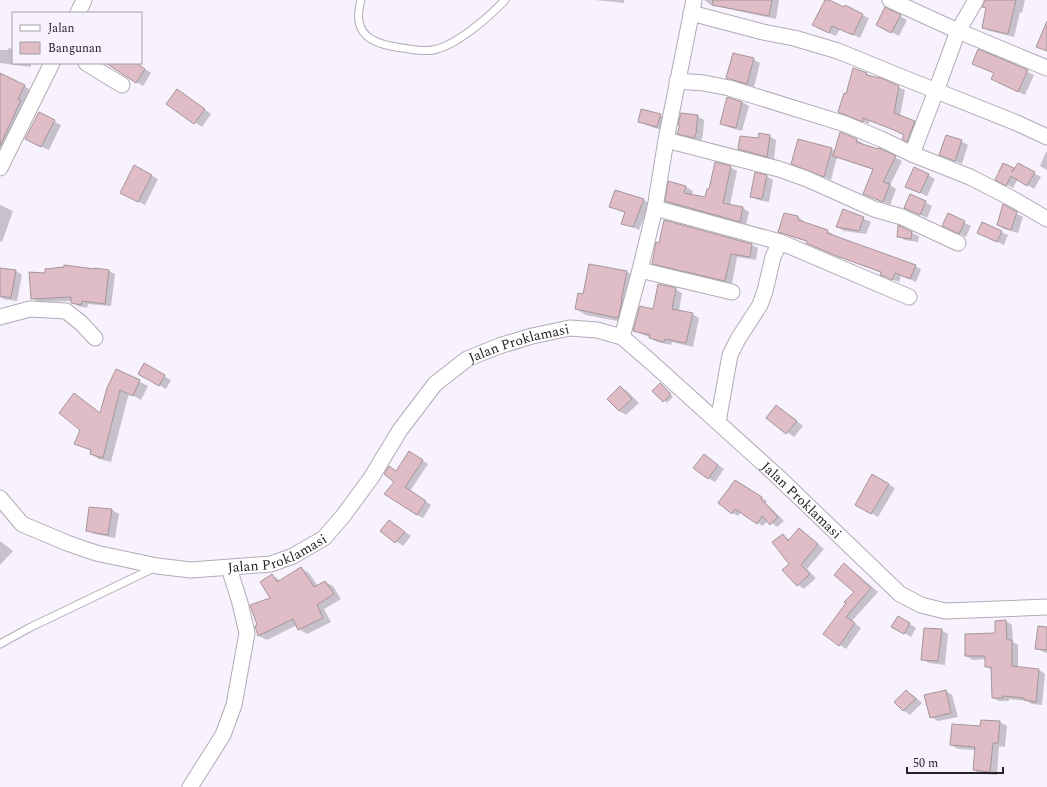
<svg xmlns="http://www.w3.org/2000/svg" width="1047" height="787" font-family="Spectral,serif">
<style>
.shadow{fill:#0003}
.building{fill:#e0bcc6;stroke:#a4969a}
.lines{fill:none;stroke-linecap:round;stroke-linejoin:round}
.service-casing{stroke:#b1abb7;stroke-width:9}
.minor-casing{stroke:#b1abb7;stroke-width:17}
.service{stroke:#fff;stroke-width:7}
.minor{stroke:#fff;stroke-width:15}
.labels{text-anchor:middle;stroke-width:3;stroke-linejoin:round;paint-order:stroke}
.street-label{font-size:14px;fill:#262428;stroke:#f8f2fe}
</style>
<rect width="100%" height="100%" fill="#f8f2fe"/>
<g class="shadow">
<polygon points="595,0 624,0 624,3"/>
<polygon points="704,0 779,0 776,19 711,5"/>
<polygon points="826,0 869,18 860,38 840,29 836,36 820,29"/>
<polygon points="986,0 1025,0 1022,13 1020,12 1014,37 990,31 983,28 987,9"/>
<polygon points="900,16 907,20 899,36 884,28"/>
<polygon points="8,48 13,49 13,63 31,63 31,67 0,63 0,50 8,50"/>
<polygon points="978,50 1034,75 1025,95 999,83 995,74 973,64"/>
<polygon points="753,59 760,63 754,87 734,82 728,78"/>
<polygon points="115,63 136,63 151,73 143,86 136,82"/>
<polygon points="867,74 905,90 900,116 920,125 913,144 904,139 906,135 901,133 869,120 869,124 839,112 846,95"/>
<polygon points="0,77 24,86 34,92 0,175"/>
<polygon points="184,94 211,114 202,127 167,104"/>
<polygon points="742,102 749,106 742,131 728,127 721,123"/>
<polygon points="39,114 61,125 49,150 33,143"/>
<polygon points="660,115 667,119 664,131 646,125 639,121"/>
<polygon points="697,116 704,120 703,135 701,141 685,137 678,133"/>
<polygon points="840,133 857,140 864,144 863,145 879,149 902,161 890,185 896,189 890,205 865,194 874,170 837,157 831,180 792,163 831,149 835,151"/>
<polygon points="769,136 776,140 774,160 746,153 740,149 759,139"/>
<polygon points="961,141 968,145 962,164 941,155"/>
<polygon points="1046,152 1047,152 1047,170 1040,166"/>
<polygon points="1018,164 1041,177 1034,189 1018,179 1013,188 1003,183 1004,165 1015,170"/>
<polygon points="134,166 158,179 145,205 128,196"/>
<polygon points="730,167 737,171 730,205 743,208 749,212 746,225 673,205 666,201 669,182 686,187 693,191 691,196 706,198 710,191"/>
<polygon points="928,175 935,179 927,196 913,190"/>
<polygon points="766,176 773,180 769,202 758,200 751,196"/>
<polygon points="616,191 644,200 650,204 639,230 623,223 626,213 610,206"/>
<polygon points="925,202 932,206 927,218 905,208"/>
<polygon points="0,205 13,211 2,242 0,241"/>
<polygon points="1003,206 1023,217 1018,233 1004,229 998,225"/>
<polygon points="844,210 871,222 866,234 844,231 837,227"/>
<polygon points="948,215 971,226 966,237 950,229"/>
<polygon points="798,217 804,221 804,223 827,231 833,234 833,236 915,266 921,269 916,282 901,275 899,282 888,278 881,275 882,273 814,247 808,242 786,235 780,232"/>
<polygon points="1001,232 1008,235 1004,245 978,233"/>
<polygon points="912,233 919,236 918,242 905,240 898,236"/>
<polygon points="752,245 758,248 756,260 737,257 732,284 659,267 653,263"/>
<polygon points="590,265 627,272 638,278 628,323 586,315 576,309 584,295"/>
<polygon points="0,270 16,271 22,275 17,301 3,299 0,297"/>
<polygon points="109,271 115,274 111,306 88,304 87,308 78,306 72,302 72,301 38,302 32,298 46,274"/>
<polygon points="675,289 682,293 679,311 692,314 699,318 693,347 672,342 671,345 657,342 650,338 650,337 641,334 634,330"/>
<polygon points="144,365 171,380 166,389 139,374"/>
<polygon points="116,370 148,386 141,400 129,393 111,462 99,459 91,454 92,451 76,444 81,429 74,395 101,414"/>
<polygon points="663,386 673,397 667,403 653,391"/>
<polygon points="621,387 627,391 639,403 626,415 619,411"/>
<polygon points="777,406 803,426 794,437 767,418"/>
<polygon points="409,452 428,464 410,491 431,505 423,518 417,515 397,472"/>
<polygon points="711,460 724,469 715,482 708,478"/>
<polygon points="873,475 895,488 878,517 856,504"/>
<polygon points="741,484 767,501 766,503 784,521 777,527 768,520 763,526 741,512 738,516 733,513"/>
<polygon points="90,508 112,510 119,514 115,538 94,534 87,530"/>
<polygon points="390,521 411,536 403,546 382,531"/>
<polygon points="805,533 824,549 807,569 816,578 804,589 798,585 790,564 783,535 790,540"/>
<polygon points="0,541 13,551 0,565"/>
<polygon points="845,565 851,569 878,592 852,621 861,628 846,649 824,634 855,592"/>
<polygon points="301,568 309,573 318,586 325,582 333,586 341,599 324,609 331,622 307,634 299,629 297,625 267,640 259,636 256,626 258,625 271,598 272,575 281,581"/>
<polygon points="898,617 916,628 911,637 893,626"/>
<polygon points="1006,621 1012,625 1013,642 1018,645 1018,668 1039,670 1045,674 1042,705 1032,704 1027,701 1009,699 1009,701 999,701 993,698 992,670 986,666 986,659 973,660 966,656 996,634"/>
<polygon points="1047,628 1047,653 1043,652 1036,648"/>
<polygon points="941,630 948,634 945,665 929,663 922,659"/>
<polygon points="906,691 913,695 922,703 910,715 904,711 895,702"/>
<polygon points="946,691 952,695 958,717 938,721 931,717"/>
<polygon points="1000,722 1007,726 1005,747 999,746 997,775 981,774 974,770 975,750 958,749 951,745 981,727"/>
</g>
<g class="building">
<polygon points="713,0 772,0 769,16 712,5"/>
<polygon points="825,0 829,0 844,7 845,5 863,14 853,35 832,26 829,33 812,25"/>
<polygon points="985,0 1016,0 1008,34 982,28 986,8 982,7"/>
<polygon points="885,7 901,15 891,33 876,25"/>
<polygon points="1047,21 1047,51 1036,47"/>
<polygon points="978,49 1028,70 1018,92 991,79 994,73 972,64"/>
<polygon points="733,53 754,58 747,84 726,78"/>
<polygon points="106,63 136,63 145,69 136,83"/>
<polygon points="853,68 867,73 866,75 881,78 899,86 894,113 915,121 907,142 902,139 904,135 894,130 863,118 863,122 838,112 844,93 846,94"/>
<polygon points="0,73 25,85 18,99 21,100 0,146"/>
<polygon points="177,89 205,109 194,124 166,104"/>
<polygon points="727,97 742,102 736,128 720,124"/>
<polygon points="641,109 661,114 657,127 638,122"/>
<polygon points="39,112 55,120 41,147 25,139"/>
<polygon points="681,113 698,115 696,130 697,130 694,138 677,134 680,125 678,125"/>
<polygon points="840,132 857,139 856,142 878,149 879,148 896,156 883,182 890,184 883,202 863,194 873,169 833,156"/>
<polygon points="759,133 770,135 767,157 738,149 740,136 758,138"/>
<polygon points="946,135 962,140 955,161 939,155"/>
<polygon points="798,139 832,148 824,177 791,164"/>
<polygon points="715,162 731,166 723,203 743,207 740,222 665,201 668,181 686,186 684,193 705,197 707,189 709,189"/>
<polygon points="1003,163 1014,168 1012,172 1018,163 1035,172 1027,186 1011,176 1006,186 995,180"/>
<polygon points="134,165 152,175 138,202 120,193"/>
<polygon points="914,167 929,174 920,193 905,187"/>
<polygon points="755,172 767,175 762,199 750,197"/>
<polygon points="615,190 644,199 633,227 621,224 625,212 609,207"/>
<polygon points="910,194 926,201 920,215 904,208"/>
<polygon points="1003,204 1017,212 1011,230 997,225"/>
<polygon points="843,209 864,217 859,231 836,227"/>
<polygon points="784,213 798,216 798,220 828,230 827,233 916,265 910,279 895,273 892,280 886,277 880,275 881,272 834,255 806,243 807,241 778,232"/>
<polygon points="948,213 965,221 959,234 942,226"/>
<polygon points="664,220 752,244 750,257 731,254 725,281 652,264 656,242 659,243"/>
<polygon points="982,222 1002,231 997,242 977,233"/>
<polygon points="898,225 912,232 911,239 897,237"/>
<polygon points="589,264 627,271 621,301 622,301 618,318 575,309 578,293 583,294"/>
<polygon points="64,265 95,269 95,268 109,270 105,304 82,301 81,305 71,303 71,297 31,299 29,272 45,273 45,269 64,267"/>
<polygon points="0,268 16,270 11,298 0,296"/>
<polygon points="658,284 676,288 672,309 693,313 686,343 665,339 664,342 649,338 650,335 633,331 640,306 653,309"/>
<polygon points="144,363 165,375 159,386 138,374"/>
<polygon points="116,369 140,380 133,396 120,390 103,458 90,454 91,450 74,444 80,430 59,413 74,393 100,413 107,388"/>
<polygon points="660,383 671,394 663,402 652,391"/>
<polygon points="620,386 632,399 619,411 607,399"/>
<polygon points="776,405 797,421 786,434 766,418"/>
<polygon points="409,451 423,460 405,487 426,501 417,515 384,494 394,482 384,474 389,466 396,471"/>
<polygon points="704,454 718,465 708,479 693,468"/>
<polygon points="872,474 889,484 871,514 855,505"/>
<polygon points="735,480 762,497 761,499 778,517 770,525 762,516 757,524 735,509 732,514 718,503"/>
<polygon points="89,507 112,509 108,535 86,531"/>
<polygon points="389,520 405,532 395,543 380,531"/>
<polygon points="799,528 818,544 801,565 810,574 797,586 782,570 789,564 772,542 783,534 788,541"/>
<polygon points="844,563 871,588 846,617 855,623 839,646 823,634 846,603 844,602 854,592 834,575"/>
<polygon points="301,567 314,587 325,581 334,594 317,605 323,618 298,630 293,619 258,636 255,626 257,625 250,605 270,598 260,582 272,574 277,582"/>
<polygon points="898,616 910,623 904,634 891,627"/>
<polygon points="1006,620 1007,640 1012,640 1012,666 1039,669 1036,702 1024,700 1024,698 1003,696 1003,698 992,698 991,667 985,667 985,656 965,656 965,634 995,633 995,621"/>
<polygon points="1038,626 1047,627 1047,650 1035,649"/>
<polygon points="924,628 942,629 938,661 921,660"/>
<polygon points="906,690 916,699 903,711 894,702"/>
<polygon points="946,690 951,713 930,718 924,695"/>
<polygon points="981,720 1000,721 998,743 993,743 990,772 973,770 975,747 950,745 952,724 980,726"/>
</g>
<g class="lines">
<g class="service-casing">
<g id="service">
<path d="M361,0C351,35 372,44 402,48C411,49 423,52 433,50C456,46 489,17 505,0"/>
<polyline points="0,644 29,628 156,567"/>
</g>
</g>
<g class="minor-casing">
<g id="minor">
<polyline points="890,0 958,31 1047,68"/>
<polyline points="78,13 84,0"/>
<polyline points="691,13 763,32 794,38 838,51 899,76 1017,123 1047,137"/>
<polyline points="86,63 122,85"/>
<polyline points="677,81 704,83 729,88 845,124 881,139 912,154 970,177 1011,198 1047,219"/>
<polyline points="666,140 779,169 807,179 874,209 902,217 958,243"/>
<polyline points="912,154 936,91 958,31 976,0"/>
<polyline points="0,168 52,63"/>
<polyline points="655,208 780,242"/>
<polyline points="640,270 732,292"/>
<polyline points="0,317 30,309 66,311 81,323 95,338"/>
<polyline points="622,337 640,270 655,208 666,140 694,0"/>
<polyline points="718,422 730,355 738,339 760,305 765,291 773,257 780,242 909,297"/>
<path id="s1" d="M0,498L22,524L67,543L96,553L157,566L191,570L271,564L293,556L324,538L343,516L371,478L400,430L435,384L467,359L499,346L532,336L570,328L597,330L622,337L651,362L775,474L900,594L921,605L945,611L1047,607"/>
<polyline points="190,787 223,735 234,705 247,633 240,603 229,568"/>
</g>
</g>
<use href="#service" class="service"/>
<use href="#minor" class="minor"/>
</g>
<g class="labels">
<g class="street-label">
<text dy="5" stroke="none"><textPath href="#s1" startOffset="635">Jalan Proklamasi</textPath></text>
<text dy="5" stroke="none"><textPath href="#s1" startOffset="984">Jalan Proklamasi</textPath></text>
<text dy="5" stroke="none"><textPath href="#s1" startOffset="299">Jalan Proklamasi</textPath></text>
</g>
</g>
<rect x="12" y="12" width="130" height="52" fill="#f8f2fe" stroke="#a4a0a8"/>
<rect x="20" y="25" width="20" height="6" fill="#ffffff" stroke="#a4a0a8"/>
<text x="48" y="32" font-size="12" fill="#262428">Jalan</text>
<rect x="20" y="42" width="20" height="12" fill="#e0bcc6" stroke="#a4a0a8"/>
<text x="48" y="52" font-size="12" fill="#262428">Bangunan</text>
<path d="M907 767v6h96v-6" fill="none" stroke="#262428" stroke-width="2"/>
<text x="913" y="767" font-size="12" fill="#262428" stroke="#f8f2fe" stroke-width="3" paint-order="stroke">50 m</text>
</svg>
